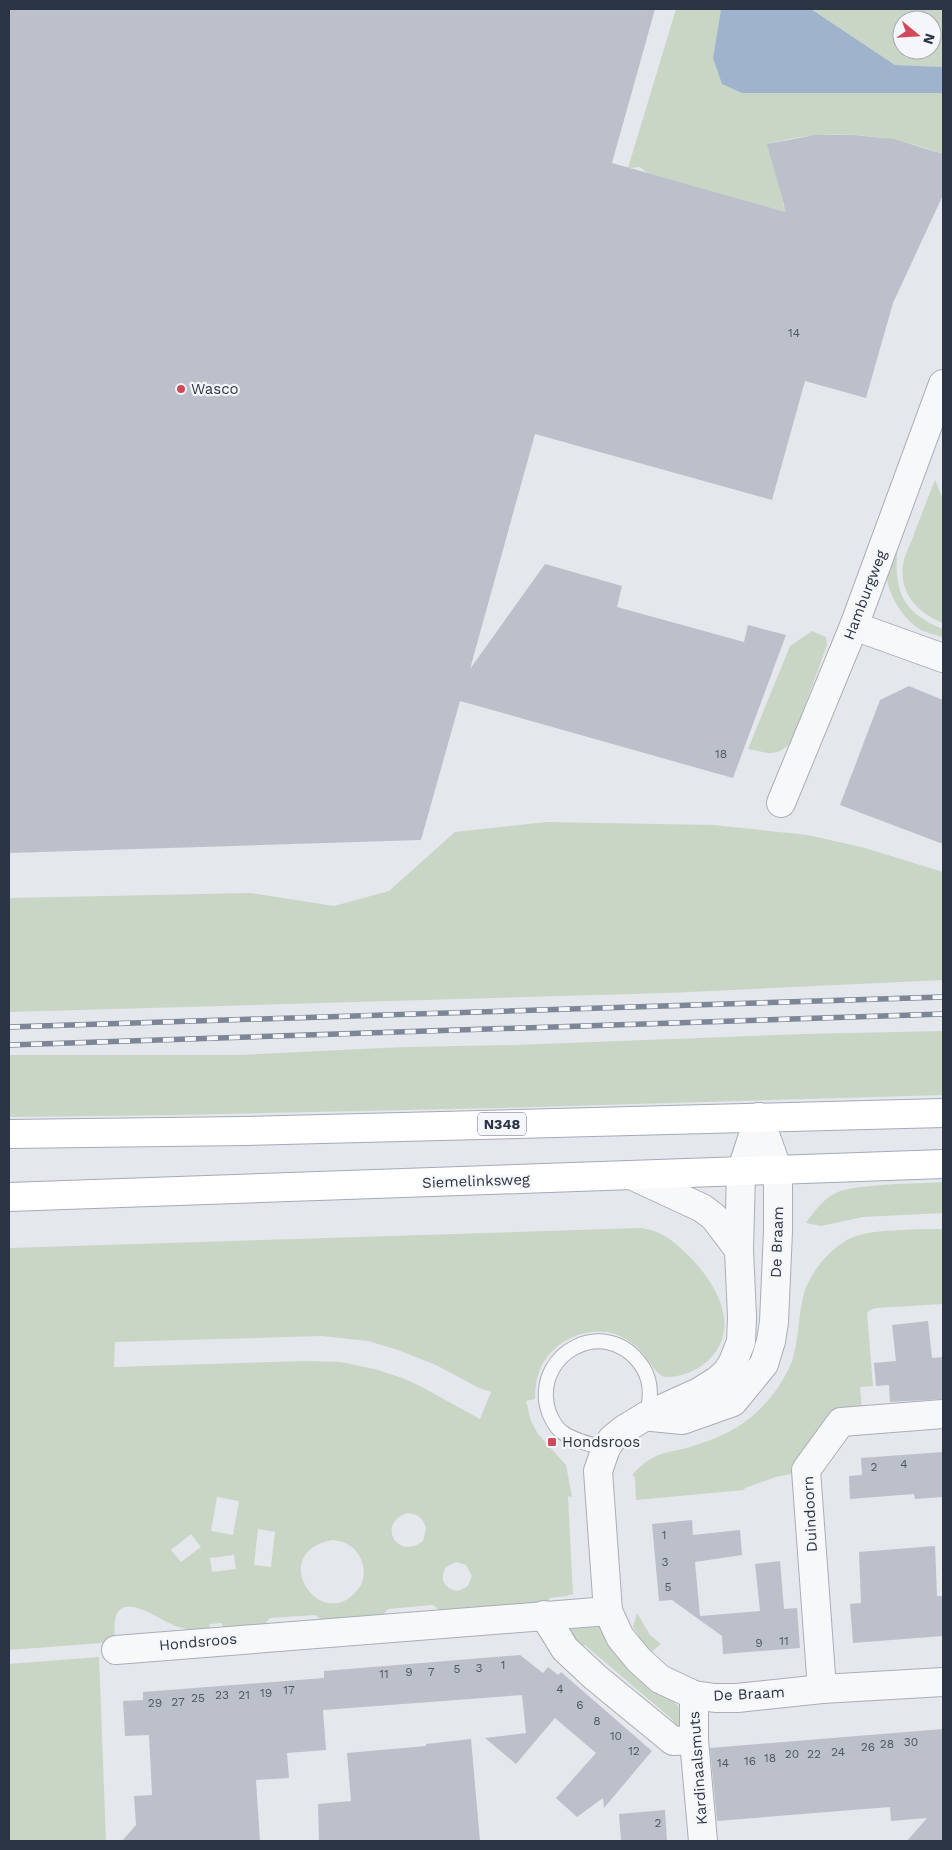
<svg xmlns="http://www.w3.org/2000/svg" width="952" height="1850" font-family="'Work Sans',sans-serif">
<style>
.green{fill:#c9d6c5;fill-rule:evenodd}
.water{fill:#9fb4cc}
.building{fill:#bbc0ca}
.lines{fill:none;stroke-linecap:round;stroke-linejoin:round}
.lane-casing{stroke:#a9aeb7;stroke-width:16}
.street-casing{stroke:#a9aeb7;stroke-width:30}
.primary-casing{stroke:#a3abb8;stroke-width:30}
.lane{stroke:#f7f8fa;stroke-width:14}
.street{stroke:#f7f8fa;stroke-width:28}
.primary{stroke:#fff;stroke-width:28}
.rail-casing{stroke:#7d8696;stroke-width:5.5}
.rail{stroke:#f4f6f9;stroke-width:4;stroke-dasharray:11;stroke-linecap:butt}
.poi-dot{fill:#d1495b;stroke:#f4f6f9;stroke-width:2}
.labels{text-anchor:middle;stroke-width:4.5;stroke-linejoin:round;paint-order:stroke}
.number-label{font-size:12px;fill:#4f5766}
.shield{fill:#f4f6f9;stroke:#676e7b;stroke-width:1}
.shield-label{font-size:14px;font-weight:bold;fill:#2b3445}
.poi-label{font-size:15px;fill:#2b3445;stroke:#f4f6f9;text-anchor:start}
.street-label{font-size:15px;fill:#2b3445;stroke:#f4f6f9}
</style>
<rect width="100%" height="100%" fill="#e4e7ec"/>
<g class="green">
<path d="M676,9H721L713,58L742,93H943V154C887,133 826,128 768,144L784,206H787L786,212L647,173L640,167L628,168Z"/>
<path d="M811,9H943V67L895,65ZM902,20H932V50H902Z"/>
<path d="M935,480L943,499V623C918,613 899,594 903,564C905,553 912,542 915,531C922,514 928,497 935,480Z"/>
<path d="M892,551L897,554C894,595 906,614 943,629V637C936,635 927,633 921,630C902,619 883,588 887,566C888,562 890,556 892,551Z"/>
<path d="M812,631L826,637L827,645L792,741C777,758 769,753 748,749L790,646Z"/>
<polygon points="546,822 713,825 808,835 865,848 943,872 943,980 668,993 9,1012 9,898 251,893 334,906 389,891 455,832"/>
<polygon points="943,1031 943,1095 500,1108 177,1115 9,1117 9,1055 238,1055 404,1047 515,1045 804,1034"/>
<path d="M943,1182V1213L863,1217L821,1226L806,1223C813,1213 822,1201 832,1195C849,1183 920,1184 943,1182Z"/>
<path d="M641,1228C663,1231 676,1243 691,1258C705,1272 722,1297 724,1317C729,1351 698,1377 666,1377C657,1377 646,1355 638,1348C633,1343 623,1337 615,1334C591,1326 559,1338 545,1360C537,1372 535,1385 535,1399L526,1401L531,1421L538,1434L566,1465L572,1497L568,1496L573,1594L566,1596L549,1598V1605L443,1613L433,1605L388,1609L380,1618L324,1622L315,1615L270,1618L262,1627L223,1630L222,1623L210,1624L209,1632H205C194,1630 181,1629 171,1624C159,1619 133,1600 121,1609C112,1615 115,1632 115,1642L9,1650V1248ZM322,1336L368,1341L398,1350L436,1365L479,1388L491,1392L480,1419L418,1385L402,1378L378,1370L341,1362L305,1361L114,1367L115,1342ZM217,1497L239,1501L233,1535L211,1531ZM407,1513C418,1514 423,1518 426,1528L423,1541C397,1561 376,1524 407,1513ZM258,1529L275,1532L271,1567L254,1565ZM191,1534L201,1547L181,1562L171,1550ZM333,1540C337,1541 341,1541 345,1543C361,1549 370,1573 359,1588C322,1638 264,1552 333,1540ZM234,1555L236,1569L212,1572L210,1558ZM456,1562L466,1565L472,1576L468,1586L458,1591C444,1589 439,1579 446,1567Z"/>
<path d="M920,1229H943V1304L876,1308L870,1310L867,1313L873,1386L860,1387L862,1412L836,1415L791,1474L776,1477L745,1488L744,1490L636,1500L635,1477L632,1475C657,1448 668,1455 699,1444C721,1437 741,1427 758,1411C772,1398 785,1379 792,1361C799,1340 798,1318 803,1297C808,1275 828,1250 849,1239C870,1229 898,1231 920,1229Z"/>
<polygon points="637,1613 650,1635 661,1644 650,1653 633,1627"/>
<polygon points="590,1622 603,1628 646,1684 671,1699 678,1706 681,1715 682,1731 673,1731 673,1720 586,1646 571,1641 569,1629 574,1623"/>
<polygon points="99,1657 106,1841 9,1841 9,1664"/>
</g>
<polygon class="water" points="721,9 811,9 895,65 943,67 943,93 742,93 722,84 713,58"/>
<g class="building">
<polygon points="9,9 655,9 612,163 786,212 767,144 815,135 854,135 894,139 943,154 943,195 893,303 866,398 805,381 772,500 535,434 470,669 545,564 622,586 617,607 744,642 748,625 786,635 733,778 460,701 421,840 9,853"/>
<polygon points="909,686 943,700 943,844 840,805 880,700"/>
<polygon points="928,1321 932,1358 943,1357 943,1399 890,1402 889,1385 876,1386 874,1363 896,1361 892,1325"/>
<polygon points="943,1452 943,1497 915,1499 914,1494 850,1499 849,1476 862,1475 861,1458"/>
<polygon points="692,1520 693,1535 740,1530 742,1555 695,1562 700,1616 760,1611 755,1564 780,1561 784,1609 797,1608 800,1648 723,1654 722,1636 672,1600 659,1601 652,1524"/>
<polygon points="935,1546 937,1596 943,1596 943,1636 853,1643 850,1604 861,1603 859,1552"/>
<polygon points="520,1655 543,1673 548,1667 558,1675 561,1672 652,1751 604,1808 603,1798 577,1817 556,1798 596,1753 555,1718 516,1764 485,1738 526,1733 522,1695 323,1710 326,1750 287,1753 289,1778 256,1780 260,1841 122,1841 136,1825 134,1796 152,1795 149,1735 125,1736 123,1701 143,1700 143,1692 324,1678 324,1671"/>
<polygon points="943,1729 943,1841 907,1841 927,1818 891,1821 890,1807 717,1821 710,1748"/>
<polygon points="471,1739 480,1841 319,1841 318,1804 351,1801 347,1753 426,1746 426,1744"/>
<polygon points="665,1810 667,1841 621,1841 619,1814"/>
</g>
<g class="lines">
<g class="lane-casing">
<path id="lane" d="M606,1448C592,1445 574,1441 562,1432C555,1427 549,1415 547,1406C536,1352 604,1317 639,1362C652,1378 652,1397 646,1416"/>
</g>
<g class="street-casing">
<g id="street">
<polyline points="854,626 943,658"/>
<polyline points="781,803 854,626 943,384"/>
<polyline points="759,1117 741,1172 739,1250 742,1317 741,1342 733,1362 727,1372 718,1380 699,1392 646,1416 623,1430 612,1439 606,1448 598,1471 608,1611 620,1637 639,1660 660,1679 694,1695 715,1698 737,1698 822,1689 943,1682"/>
<polyline points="633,1176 702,1208 714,1217 739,1250"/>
<polyline points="652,1417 682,1420 733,1402 764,1364 771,1341 774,1322 778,1231 778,1171 759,1117"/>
<polyline points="544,1615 565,1649 595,1677 673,1741 694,1740"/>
<polyline points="116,1650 608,1611"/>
<polyline points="822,1689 806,1470 841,1422 943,1414"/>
<polyline points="694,1695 694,1740 703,1841"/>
</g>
</g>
<g class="primary-casing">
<g id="primary">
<polyline points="9,1134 245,1131 943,1113"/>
<polyline points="9,1197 943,1164"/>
</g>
</g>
<use href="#lane" class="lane"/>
<use href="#street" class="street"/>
<use href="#primary" class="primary"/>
<g class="rail-casing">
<g id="rail">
<polyline points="9,1027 943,997"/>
<polyline points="9,1045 943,1014"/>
</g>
</g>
<use href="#rail" class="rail"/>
</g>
<g class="poi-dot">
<circle cx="181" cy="389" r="5"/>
<rect x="547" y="1437" width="10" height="10" rx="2.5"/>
</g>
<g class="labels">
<g class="number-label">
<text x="794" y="337">14</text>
<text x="721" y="758">18</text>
<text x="904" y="1468">4</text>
<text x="874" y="1471">2</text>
<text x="664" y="1539">1</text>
<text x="665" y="1566">3</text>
<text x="668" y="1591">5</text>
<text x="784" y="1645">11</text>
<text x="759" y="1647">9</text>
<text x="503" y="1669">1</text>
<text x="479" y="1672">3</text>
<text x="457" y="1673">5</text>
<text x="409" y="1676">9</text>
<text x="431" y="1676">7</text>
<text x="384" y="1678">11</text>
<text x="560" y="1693">4</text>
<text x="289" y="1694">17</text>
<text x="266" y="1697">19</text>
<text x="222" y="1699">23</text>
<text x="244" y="1699">21</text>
<text x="198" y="1702">25</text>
<text x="178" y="1706">27</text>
<text x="155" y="1707">29</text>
<text x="580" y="1709">6</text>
<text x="597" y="1725">8</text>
<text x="616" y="1740">10</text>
<text x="911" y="1746">30</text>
<text x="887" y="1748">28</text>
<text x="868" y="1751">26</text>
<text x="634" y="1755">12</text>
<text x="838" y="1756">24</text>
<text x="792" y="1758">20</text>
<text x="814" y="1758">22</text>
<text x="770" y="1762">18</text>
<text x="750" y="1765">16</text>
<text x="723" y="1767">14</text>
<text x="658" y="1827">2</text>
</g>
<rect class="shield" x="478" y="1112.5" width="48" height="23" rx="4"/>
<g class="shield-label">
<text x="502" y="1129">N348</text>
</g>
<g class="poi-label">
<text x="191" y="394">Wasco</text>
<text x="562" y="1447">Hondsroos</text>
</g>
<g class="street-label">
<text transform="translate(865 595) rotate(-69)" y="5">Hamburgweg</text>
<text transform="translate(476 1181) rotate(-2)" y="5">Siemelinksweg</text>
<text transform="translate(777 1242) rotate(-88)" y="5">De Braam</text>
<text transform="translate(810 1514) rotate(-93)" y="5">Duindoorn</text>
<text transform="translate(198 1642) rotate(-5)" y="5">Hondsroos</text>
<text transform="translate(749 1694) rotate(-3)" y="5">De Braam</text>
<text transform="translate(698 1768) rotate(-94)" y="5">Kardinaalsmuts</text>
</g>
</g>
<rect width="952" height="1850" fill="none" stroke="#2b3445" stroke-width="20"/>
<g transform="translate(917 35) rotate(108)"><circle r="24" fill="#f4f6f9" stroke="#a4a8b1"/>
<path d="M0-4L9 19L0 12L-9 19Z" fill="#d1495b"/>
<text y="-8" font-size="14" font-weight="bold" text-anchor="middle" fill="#2b3445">N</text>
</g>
</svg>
